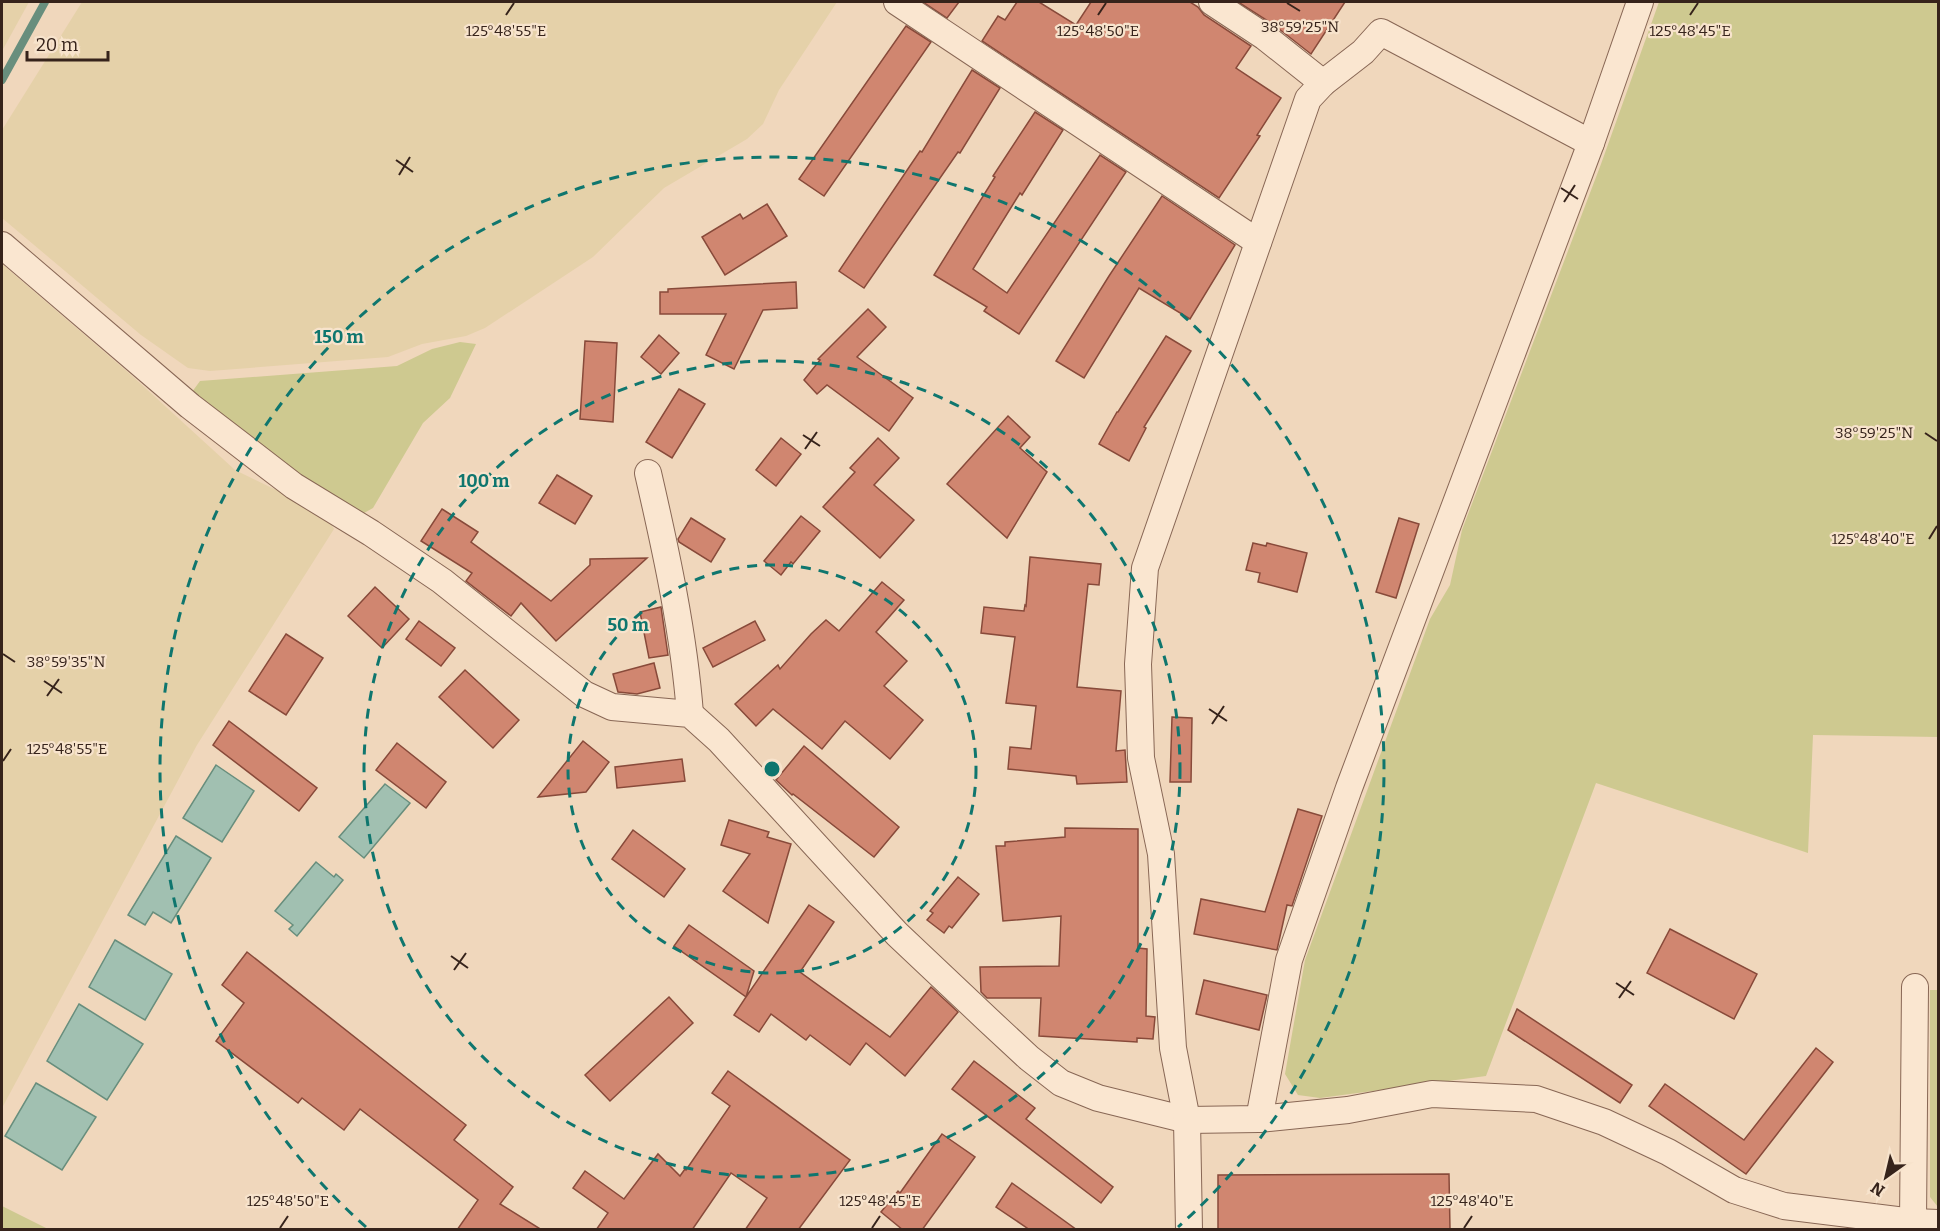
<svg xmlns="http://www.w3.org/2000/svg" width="1940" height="1231" font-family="Bitter,serif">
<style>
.farmland{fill:#e5d1a9}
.green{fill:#cec990}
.water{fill:#a1c0b1;stroke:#688e7d;stroke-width:1.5}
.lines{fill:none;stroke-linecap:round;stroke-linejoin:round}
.stream{stroke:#688e7d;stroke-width:8}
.building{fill:#d08670;stroke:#884a3a;stroke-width:1.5}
.minor-casing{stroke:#886755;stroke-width:28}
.minor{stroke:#fae6d0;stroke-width:26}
.ticks{fill:none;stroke:#36231b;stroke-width:2}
.ring{fill:none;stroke:#0f766e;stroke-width:3;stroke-dasharray:10 8}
.ticks-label{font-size:15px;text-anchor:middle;fill:#36231b;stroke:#f7e3cc;stroke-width:4.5;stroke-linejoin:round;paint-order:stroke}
.centre{fill:#0f766e;stroke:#f7e3cc;stroke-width:3}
.ring-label{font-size:18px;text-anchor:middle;font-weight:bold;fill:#0f766e;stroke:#f7e3cc;stroke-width:4.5;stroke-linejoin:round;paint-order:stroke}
</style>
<rect width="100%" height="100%" fill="#f0d7bc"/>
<g class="farmland">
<polygon points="2,2 29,2 2,51"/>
<polygon points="82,2 837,2 779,90 763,124 747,139 664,188 593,257 485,328 466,336 422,344 388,357 210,371 188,368 141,335 2,218 2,130"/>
<polygon points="2,264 130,374 235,470 272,488 298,498 330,522 334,529 197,745 2,1108"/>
</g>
<g class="green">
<polygon points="1659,2 1938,2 1938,737 1813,735 1808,853 1596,783 1486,1076 1320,1098 1298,1095 1285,1074 1305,960 1430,619 1450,585 1462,530 1601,164"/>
<polygon points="460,342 476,344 450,398 423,423 373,508 364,513 346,508 294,480 192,392 200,381 397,366 432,349"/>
<polygon points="1930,990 1938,990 1938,1207 1930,1197"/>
<polygon points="2,1206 48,1229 2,1229"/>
</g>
<g class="water">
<polygon points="216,765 254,791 222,842 183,818"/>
<polygon points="385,784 410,803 364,858 339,837"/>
<polygon points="176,836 211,858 171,923 153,912 145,925 128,915"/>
<polygon points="316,862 334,877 336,874 343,880 297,936 289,929 293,925 275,911"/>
<polygon points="115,940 172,974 145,1020 89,987"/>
<polygon points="79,1004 143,1044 107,1100 47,1061"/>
<polygon points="36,1083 96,1117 62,1170 5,1136"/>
</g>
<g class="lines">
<polyline class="stream" points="2,80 45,2"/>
</g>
<g class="building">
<polygon points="923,2 959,2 947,18"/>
<polygon points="1017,2 1039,2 1076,25 1091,2 1190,2 1198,7 1204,15 1251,46 1236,68 1281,98 1257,135 1260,136 1219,198 982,41 998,16 1005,20"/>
<polygon points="1238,2 1345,2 1311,54 1274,25"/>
<polygon points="906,26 931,42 824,196 799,179"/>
<polygon points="972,70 1000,88 960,153 958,152 864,288 839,271 920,151 922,152"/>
<polygon points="1035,112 1063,130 1022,195 1020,193 973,269 1007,293 1100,155 1126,172 1019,334 984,311 987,307 934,275 995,177 993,176"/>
<polygon points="1162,196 1235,245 1190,319 1139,288 1084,378 1056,361 1109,276"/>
<polygon points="767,204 787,236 725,275 702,237 740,214 743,219"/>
<polygon points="796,282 797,308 763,310 734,369 706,355 726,314 660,314 660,292 668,292 668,289"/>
<polygon points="868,309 886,327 857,357 913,398 889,431 827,385 817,394 804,380 820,360 818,359"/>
<polygon points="659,335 679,353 661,374 641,357"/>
<polygon points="1166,336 1191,351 1144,427 1146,428 1129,461 1099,444 1117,412 1118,412"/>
<polygon points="585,341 617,343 613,422 580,419"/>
<polygon points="679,389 705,404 672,458 646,442"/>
<polygon points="1008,416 1030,437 1020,448 1047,472 1007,538 947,484"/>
<polygon points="781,438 801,454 776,486 756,470"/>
<polygon points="878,438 899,458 874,485 914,520 880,558 823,507 855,472 850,468"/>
<polygon points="557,475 592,496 575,524 539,503"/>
<polygon points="442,509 478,532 471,542 551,601 590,565 590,559 647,558 556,641 521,603 511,616 466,581 472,573 421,541"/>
<polygon points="801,516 820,531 793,564 791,562 781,575 764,561"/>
<polygon points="691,518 725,539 711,562 679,542 678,539"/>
<polygon points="1399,518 1419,524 1396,598 1376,592"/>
<polygon points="1253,543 1266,546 1267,543 1307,553 1297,592 1258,582 1260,573 1246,570"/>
<polygon points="1030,557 1101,564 1099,585 1088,584 1077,687 1121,691 1116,751 1125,750 1127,782 1077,784 1076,776 1008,769 1010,747 1031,749 1036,706 1006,703 1015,637 981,633 984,607 1024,611 1025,605 1026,606"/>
<polygon points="882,582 904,600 876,632 907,661 884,686 923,720 890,759 845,721 822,749 773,709 756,726 735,704 778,665 780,669 811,634 826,620 839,631"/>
<polygon points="375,587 409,619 382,648 348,616"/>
<polygon points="661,607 668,655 649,658 640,612"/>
<polygon points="419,621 455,648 441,666 406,639"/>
<polygon points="755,621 765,640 713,667 703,648"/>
<polygon points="286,634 323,658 286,715 249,691"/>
<polygon points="654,663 660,688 637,694 618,692 613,674"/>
<polygon points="465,670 519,720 493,748 439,697"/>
<polygon points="1172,717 1192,718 1191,782 1170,782"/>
<polygon points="229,721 317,788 299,811 213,745"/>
<polygon points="583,741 609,762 586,792 538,797"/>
<polygon points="397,743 446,782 426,808 376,770"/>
<polygon points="804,746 899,827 874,857 793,794 792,795 776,780"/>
<polygon points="682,759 685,781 617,788 615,767"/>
<polygon points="1298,809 1322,816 1292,906 1287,905 1277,950 1194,934 1201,899 1265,912"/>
<polygon points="729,820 769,832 767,837 791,844 768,923 723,891 750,854 721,845"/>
<polygon points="1065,828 1138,829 1138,948 1147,949 1146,1016 1155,1017 1153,1039 1137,1038 1137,1042 1039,1036 1041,998 987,998 981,992 980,967 1059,966 1061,916 1003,921 996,846 1005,846 1005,842 1065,837"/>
<polygon points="633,830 685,869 664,897 612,859"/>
<polygon points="958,877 979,894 952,928 949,926 944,933 927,920 933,913 930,911"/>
<polygon points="809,905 834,922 800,972 890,1037 931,987 958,1012 905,1076 866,1043 850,1065 810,1035 806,1040 771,1014 759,1032 734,1015 746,997 674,946 689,925 754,971 746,997"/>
<polygon points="1670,929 1757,974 1734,1019 1647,973"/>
<polygon points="247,952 466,1125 454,1140 513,1187 500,1204 542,1230 457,1230 478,1200 360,1109 344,1130 302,1098 298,1103 216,1041 244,1003 222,985"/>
<polygon points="1204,980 1267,995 1259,1030 1196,1014"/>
<polygon points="669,997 693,1023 610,1101 585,1075"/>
<polygon points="1517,1009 1632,1085 1620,1103 1508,1030"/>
<polygon points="1816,1048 1833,1062 1746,1174 1649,1106 1665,1084 1744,1140"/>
<polygon points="974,1061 1035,1108 1026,1119 1113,1187 1101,1203 952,1089"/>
<polygon points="728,1071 850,1160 798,1230 745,1230 767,1198 731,1173 692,1230 596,1230 608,1213 573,1188 585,1171 624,1199 658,1154 680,1176 685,1169 686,1170 730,1106 712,1093"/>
<polygon points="942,1134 975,1157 922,1230 903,1230 881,1212 898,1191 900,1193"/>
<polygon points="1449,1174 1450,1230 1218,1230 1218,1175"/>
<polygon points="1012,1183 1077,1230 1030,1230 996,1207"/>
</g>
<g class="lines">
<g class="minor-casing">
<g id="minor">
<polyline points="897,2 1258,242"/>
<polyline points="1212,2 1265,37 1323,83"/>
<polyline points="2,245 190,406 294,486 371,533 442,581 584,694 612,707 690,714 719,740 897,934 987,1019 1029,1058 1061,1083 1098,1098 1187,1120 1259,1119 1348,1110 1432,1094 1536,1099 1604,1122 1668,1152 1734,1190 1784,1206 1913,1222 1938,1223"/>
<path d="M648,473C666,551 684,634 690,714"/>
<polyline points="1259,1119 1289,960 1349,788 1591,143 1640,2"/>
<polyline points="1913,1222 1915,987"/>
<polyline points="1189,1230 1187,1120 1173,1048 1161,854 1141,758 1138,664 1145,568 1308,99 1323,83 1363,52 1381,32 1591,143"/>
</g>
</g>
<use href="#minor" class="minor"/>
</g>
<path class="ticks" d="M1287,3L1300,11M506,15L514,3M1098,15L1106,3M1690,15L1698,3M396,160L413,172M399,175L410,157M1561,188L1578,199M1564,202L1575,185M1925,433L1937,441M803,435L820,446M805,449L817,432M1929,539L1937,526M3,654L15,662M44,681L62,693M47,696L59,679M1209,709L1227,721M1212,724L1224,706M3,761L11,749M451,956L468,968M454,970L466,953M1616,983L1634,995M1619,998L1631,981M280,1228L288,1216M872,1228L880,1216M1464,1228L1472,1216"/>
<g class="ring">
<circle cx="772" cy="769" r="204"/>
<circle cx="772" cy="769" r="408"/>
<path d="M366 1227A612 612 0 1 1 1178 1227"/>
</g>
<g class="ticks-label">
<text x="1300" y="32">38°59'25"N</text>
<text x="506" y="36">125°48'55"E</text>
<text x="1098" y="36">125°48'50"E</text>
<text x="1690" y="36">125°48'45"E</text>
<text x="1874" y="438">38°59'25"N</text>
<text x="1873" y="544">125°48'40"E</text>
<text x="66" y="667">38°59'35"N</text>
<text x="67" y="754">125°48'55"E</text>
<text x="288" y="1206">125°48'50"E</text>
<text x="880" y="1206">125°48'45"E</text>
<text x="1472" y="1206">125°48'40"E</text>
</g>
<circle cx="772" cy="769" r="9" class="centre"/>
<g class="ring-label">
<text x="339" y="343">150 m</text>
<text x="484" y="487">100 m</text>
<text x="628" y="631">50 m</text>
</g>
<rect width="1940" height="1231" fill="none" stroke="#36231b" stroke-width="6"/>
<g transform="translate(1886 1177) rotate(214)" stroke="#f7e3cc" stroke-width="4.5" paint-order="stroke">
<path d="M0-4.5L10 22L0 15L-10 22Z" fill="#36231b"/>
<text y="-9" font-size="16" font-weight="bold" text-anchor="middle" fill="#36231b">N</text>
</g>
<path d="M27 51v9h81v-9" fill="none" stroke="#36231b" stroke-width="3"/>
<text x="36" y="51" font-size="18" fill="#36231b" stroke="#f7e3cc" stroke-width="4.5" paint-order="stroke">20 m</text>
</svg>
